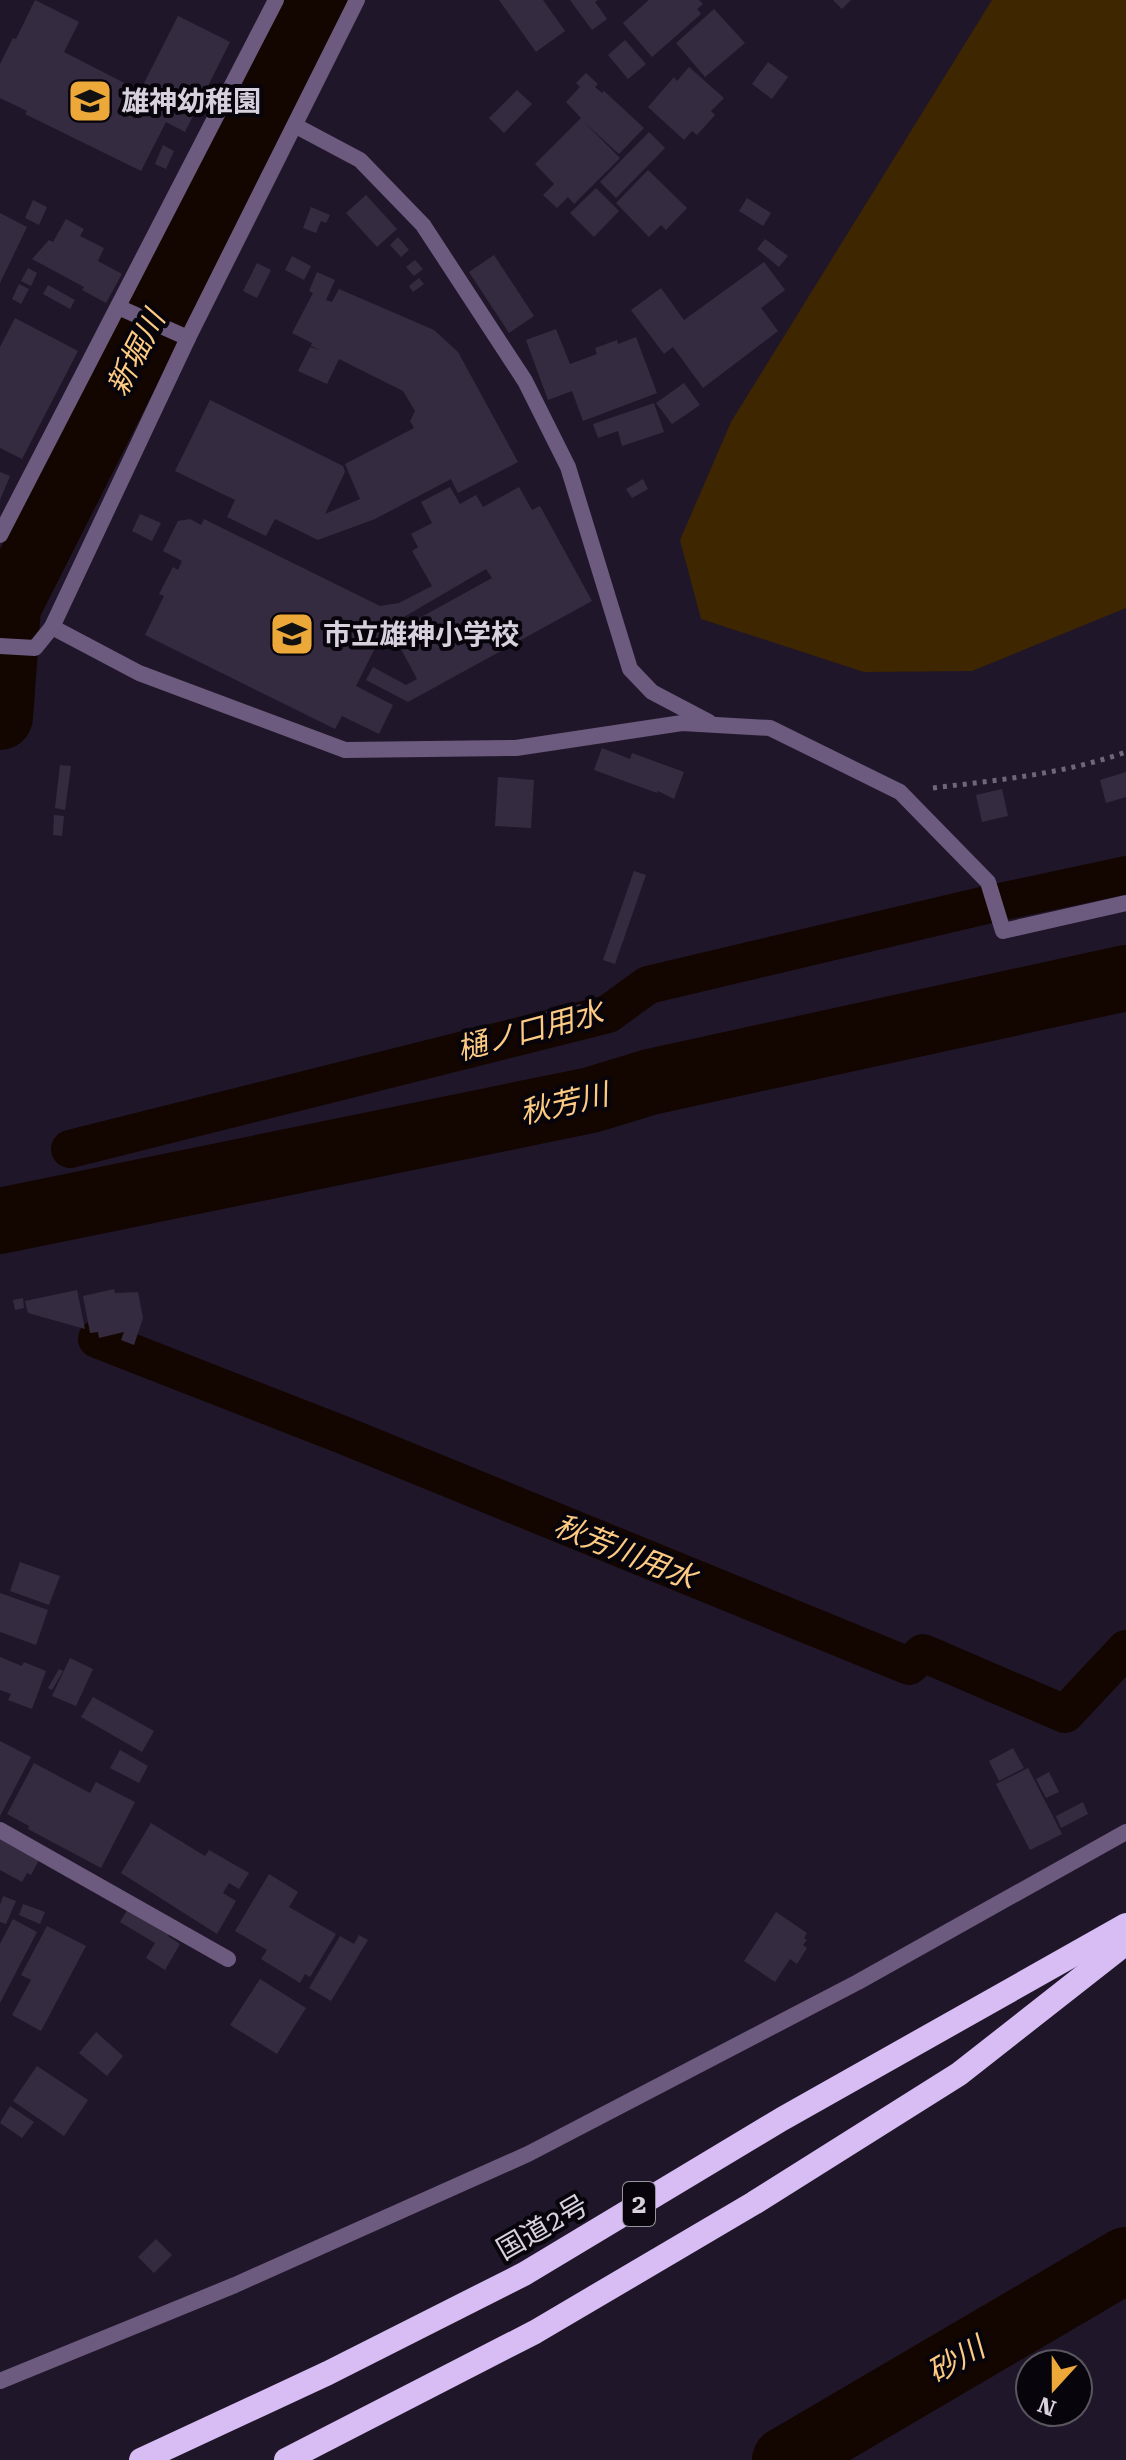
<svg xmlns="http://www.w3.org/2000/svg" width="1126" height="2460" font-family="'Roboto Serif','Noto Sans JP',serif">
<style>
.green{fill:#3d2600}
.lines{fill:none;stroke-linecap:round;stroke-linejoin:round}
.canal{stroke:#130600;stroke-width:38}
.river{stroke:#130600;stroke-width:66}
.building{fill:#352b40}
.path{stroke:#6f6677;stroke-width:5;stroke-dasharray:4 6;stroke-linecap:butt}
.street{stroke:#6c5a7f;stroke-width:16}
.highway{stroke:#d7bdf4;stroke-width:24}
.labels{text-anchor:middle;stroke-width:8;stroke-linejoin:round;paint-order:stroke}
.shield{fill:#07040b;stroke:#99949f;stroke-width:2}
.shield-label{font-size:26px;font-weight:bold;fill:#d7d1de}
.poi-label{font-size:28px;font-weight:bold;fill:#d7d1de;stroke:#07040b;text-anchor:start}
.street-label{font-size:28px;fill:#d7d1de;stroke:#07040b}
.water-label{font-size:30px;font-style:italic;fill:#fcca82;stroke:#07040b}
</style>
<rect width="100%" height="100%" fill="#201629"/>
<polygon class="green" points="992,0 1126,0 1126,608 972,671 864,672 701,619 680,540 731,422"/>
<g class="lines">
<g class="canal">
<polyline points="1122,978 1126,990"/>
<polyline points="70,1149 608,1014 648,985 986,905 1126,875"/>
<polyline points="97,1339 348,1437 909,1666 923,1653 1065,1714 1126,1649"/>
</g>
<g class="river">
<polyline points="0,717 8,607 314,0"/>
<polyline points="0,1221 591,1100 650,1082 1126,978"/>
<polyline points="785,2460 1126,2260"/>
</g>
</g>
<g class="building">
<polygon points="35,0 79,22 64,52 140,91 178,16 230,42 185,132 166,122 141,171 25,114 27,111 0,98 0,64 13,38 16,39"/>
<polygon points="499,0 543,0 565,31 536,52"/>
<polygon points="570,0 598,0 595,2 607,19 592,30"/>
<polygon points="649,0 699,0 703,4 697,9 701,14 652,57 623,23"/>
<polygon points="833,0 851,0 842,9"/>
<polygon points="714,9 745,43 705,77 676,43"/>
<polygon points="625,40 646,64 628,79 608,55"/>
<polygon points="768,62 788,77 772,99 752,84"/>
<polygon points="689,67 724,98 711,111 715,115 697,135 692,131 684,140 648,107 674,77 677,81"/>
<polygon points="586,73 598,84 595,87 602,93 604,91 644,128 619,154 584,122 620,158 574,204 568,197 557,208 543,195 554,184 535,164 581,118 566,102 580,87 576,83"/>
<polygon points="517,90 532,104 504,133 489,118"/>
<polygon points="649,132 665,148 616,198 600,182"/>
<polygon points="163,145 174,151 166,169 155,164"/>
<polygon points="648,170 687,208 666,230 661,225 649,237 616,203"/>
<polygon points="596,188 619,211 594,237 570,213"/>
<polygon points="366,195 397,229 377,247 346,213"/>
<polygon points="747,198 771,213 763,226 739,211"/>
<polygon points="33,200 47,207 39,225 25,218"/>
<polygon points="311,207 330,215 326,223 321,221 316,233 303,228"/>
<polygon points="0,213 27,227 0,283"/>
<polygon points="66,219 84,229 80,236 104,248 98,261 122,274 106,303 82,290 84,287 32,259 49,240 53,242"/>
<polygon points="398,237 409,250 401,257 390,245"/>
<polygon points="765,239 788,256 779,267 757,249"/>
<polygon points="494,255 534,316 509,333 469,272"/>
<polygon points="292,256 311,266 304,280 285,270"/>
<polygon points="415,260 423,269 414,276 406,267"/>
<polygon points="764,262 785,290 761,308 778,331 703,388 673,347 664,354 631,310 661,288 684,320"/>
<polygon points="257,263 271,270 257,298 243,291"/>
<polygon points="28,268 37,273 31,286 21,281"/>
<polygon points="317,272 335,280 326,300 332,302 339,289 434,330 458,352 518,462 458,493 451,479 375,519 318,540 275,519 266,536 227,517 235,500 175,471 210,400 343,466 345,472 325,514 360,499 345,464 414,428 410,421 415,411 403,391 339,359 327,384 298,371 310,347 320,350 311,346 312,343 292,333 313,293 309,291"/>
<polygon points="419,278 424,284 413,292 409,286"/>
<polygon points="19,284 29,289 21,304 12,299"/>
<polygon points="48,285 75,300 70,309 43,294"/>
<polygon points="15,318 78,351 22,459 0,448 0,347"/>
<polygon points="556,329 570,364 597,354 595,348 617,340 618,344 636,337 657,393 583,421 572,391 548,400 526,340"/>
<polygon points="684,383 700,405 672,424 656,403"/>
<polygon points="654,403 664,432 622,446 618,431 598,438 593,424"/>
<polygon points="0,472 10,476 0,500"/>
<polygon points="643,479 648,489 632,498 626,489"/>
<polygon points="450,487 460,504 476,495 483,507 519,487 532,510 540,506 592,601 408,702 366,680 373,667 406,685 417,679 401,649 411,643 405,626 492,578 486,569 397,621 388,622 356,686 393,705 379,734 342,716 335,729 145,635 164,596 159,594 173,567 178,570 182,561 163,551 178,521 190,519 201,525 204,519 380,606 399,603 432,586 412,551 418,547 411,534 432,523 421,502"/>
<polygon points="140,514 161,523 152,541 132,531"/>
<polygon points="602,748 630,759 632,753 684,772 674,799 658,791 657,793 594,770"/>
<polygon points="60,765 71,766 65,810 55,808"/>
<polygon points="1126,772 1126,797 1106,803 1100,780"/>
<polygon points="498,777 534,780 531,828 495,826"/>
<polygon points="1002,789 1008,816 982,822 976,795"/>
<polygon points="54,815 64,816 62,836 53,835"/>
<polygon points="634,871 646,875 615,964 603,960"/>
<polygon points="581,1004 583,1016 546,1024 543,1012"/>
<polygon points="114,1289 115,1293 138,1292 143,1318 134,1345 121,1340 124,1332 99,1338 98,1332 90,1333 83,1296"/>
<polygon points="77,1290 85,1329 28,1313 25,1301"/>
<polygon points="23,1298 24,1308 15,1310 13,1300"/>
<polygon points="20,1562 60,1576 49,1605 10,1591"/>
<polygon points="0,1593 48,1610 36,1645 0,1632"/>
<polygon points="0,1657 22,1666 24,1662 46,1671 32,1709 8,1700 11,1694 0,1690"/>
<polygon points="70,1658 93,1669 76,1706 52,1696"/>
<polygon points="59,1669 63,1671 52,1690 48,1688"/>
<polygon points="93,1697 154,1731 142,1752 81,1717"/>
<polygon points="0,1741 31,1757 0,1816"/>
<polygon points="1013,1748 1024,1768 999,1781 989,1761"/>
<polygon points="120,1750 148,1766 139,1783 110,1768"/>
<polygon points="34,1763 90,1793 96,1782 135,1802 101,1868 28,1829 29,1826 7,1814"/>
<polygon points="1028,1768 1062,1834 1030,1850 996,1784"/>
<polygon points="1049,1772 1059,1792 1046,1798 1036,1779"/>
<polygon points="1083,1802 1088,1814 1061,1828 1056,1816"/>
<polygon points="151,1823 205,1856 209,1850 249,1873 239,1889 229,1883 223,1893 236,1901 217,1934 121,1873"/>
<polygon points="0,1834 41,1856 31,1875 27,1873 22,1882 0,1870"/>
<polygon points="269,1874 298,1892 289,1907 336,1934 310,1977 305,1974 300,1983 261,1959 267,1950 235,1931"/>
<polygon points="3,1896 16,1901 6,1924 0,1922 0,1905"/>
<polygon points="132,1902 173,1926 168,1936 180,1944 165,1970 146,1958 155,1943 120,1922"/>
<polygon points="23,1904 45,1912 40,1924 19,1915"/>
<polygon points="776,1912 807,1933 804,1938 807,1940 803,1945 807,1948 797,1964 790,1959 775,1982 744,1961"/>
<polygon points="13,1919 37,1932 0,2003 0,1944"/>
<polygon points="47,1926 86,1946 41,2031 12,2015 31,1980 21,1975"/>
<polygon points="359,1935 368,1940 331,2001 309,1988 340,1936 354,1944"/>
<polygon points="260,1979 306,2008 277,2054 230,2025"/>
<polygon points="96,2032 123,2056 107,2076 79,2053"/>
<polygon points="37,2066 88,2100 64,2136 13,2101"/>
<polygon points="10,2106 34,2122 22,2138 0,2123"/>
<polygon points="156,2239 172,2255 154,2273 138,2257"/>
</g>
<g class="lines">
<path class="path" d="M933,788C998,780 1064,774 1126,752"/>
<g class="street">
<polyline points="296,126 360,160 423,225 525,381 568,467 630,669 652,692 709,722"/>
<polyline points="118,307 188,338"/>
<polyline points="0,535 276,0"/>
<polyline points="52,627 139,673 345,750 516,748 682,723 770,728 900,792 988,882 1003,931 1126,903"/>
<polyline points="0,646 35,648 52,627 188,338 357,0"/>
<polyline points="0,1830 228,1959"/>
<polyline points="0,2381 235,2285 528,2154 858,1982 1126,1832"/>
</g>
<g class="highway">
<polyline points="141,2460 328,2373 524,2274 782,2119 1126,1925"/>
<polyline points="286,2460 535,2332 754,2203 959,2074 1126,1943"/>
</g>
</g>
<defs>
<g id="school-square" transform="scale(2.3)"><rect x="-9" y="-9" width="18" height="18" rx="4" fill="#eca93a" stroke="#07040b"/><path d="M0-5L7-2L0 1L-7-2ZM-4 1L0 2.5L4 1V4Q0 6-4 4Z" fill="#111"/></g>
</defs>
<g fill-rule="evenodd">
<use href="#school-square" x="90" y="101"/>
<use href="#school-square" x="292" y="634"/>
</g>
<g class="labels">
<rect class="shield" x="623" y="2182" width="32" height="44" rx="6"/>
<g class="shield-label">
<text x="639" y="2213">2</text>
</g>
<g class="poi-label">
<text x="121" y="111">雄神幼稚園</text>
<text x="323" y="644">市立雄神小学校</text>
</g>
<g class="street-label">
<text transform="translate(542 2227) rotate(-30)" y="10">国道2号</text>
</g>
<g class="water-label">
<text transform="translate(136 353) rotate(-63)" y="10">新堀川</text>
<text transform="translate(530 1031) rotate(-15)" y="10">樋ノ口用水</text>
<text transform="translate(564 1104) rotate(-13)" y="10">秋芳川</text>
<text transform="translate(625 1552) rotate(22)" y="10">秋芳川用水</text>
<text transform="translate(956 2360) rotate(-30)" y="10">砂川</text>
</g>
</g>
<g transform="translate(1054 2388) rotate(201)"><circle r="38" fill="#07040b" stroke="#5a565f" stroke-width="2"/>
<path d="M0-6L14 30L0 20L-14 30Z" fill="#eca93a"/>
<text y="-12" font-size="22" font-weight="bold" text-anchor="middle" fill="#d7d1de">N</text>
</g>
</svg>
